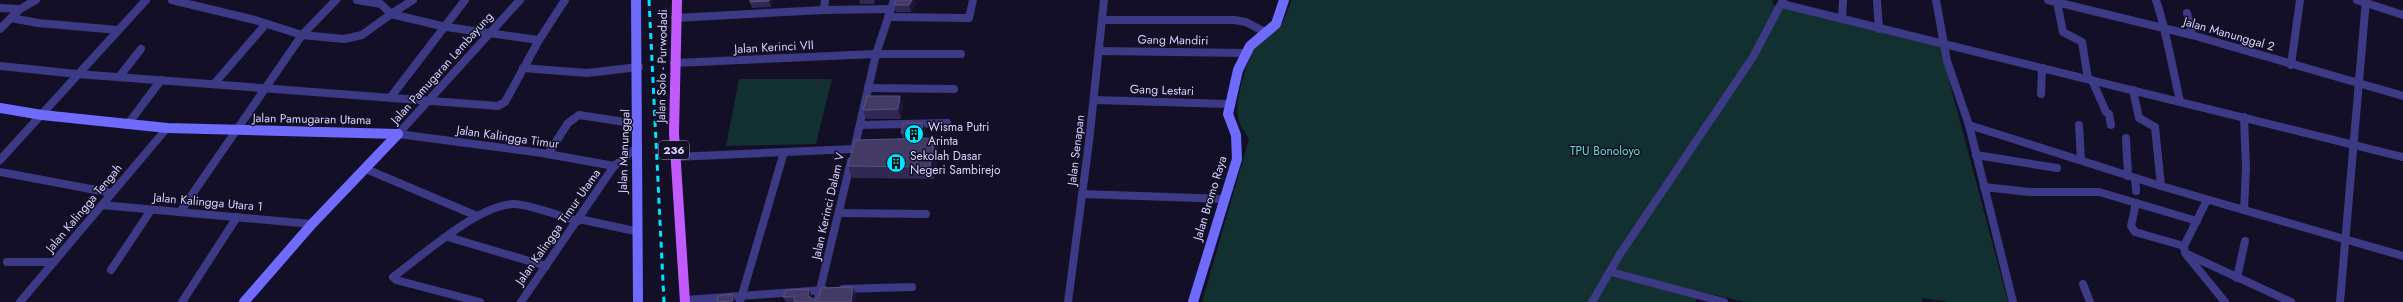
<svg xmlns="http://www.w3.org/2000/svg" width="2403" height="302" font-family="Jost,sans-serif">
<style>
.green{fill:#12302f}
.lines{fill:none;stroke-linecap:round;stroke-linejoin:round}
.street{stroke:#3d3a85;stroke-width:8}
.secondary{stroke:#6f6bff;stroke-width:10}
.primary{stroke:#c25bff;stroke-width:10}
.rail{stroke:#00e5ff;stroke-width:3;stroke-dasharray:6 5;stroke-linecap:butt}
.wall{fill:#312854}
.shaded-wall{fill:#1d163a}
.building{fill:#433a66;stroke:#5a527e}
.labels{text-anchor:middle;stroke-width:3;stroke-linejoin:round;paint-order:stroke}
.shield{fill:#130f26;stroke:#9e99be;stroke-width:1}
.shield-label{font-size:11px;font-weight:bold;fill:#d9d4ff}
.street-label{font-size:12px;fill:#d9d4ff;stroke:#130f26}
.poi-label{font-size:12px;fill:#d9d4ff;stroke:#130f26;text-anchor:start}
.park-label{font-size:12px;fill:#5fe0c0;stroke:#130f26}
</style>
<rect width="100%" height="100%" fill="#130f26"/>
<g class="green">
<path d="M1292,0H1773L1772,4L1940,46L2008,302H1947L1922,298V302H1745L1697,291L1696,302H1202L1249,139C1246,133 1239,125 1238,118C1234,100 1250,46 1265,34C1269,31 1276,29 1281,26Z"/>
<polygon points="739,79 832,79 816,144 726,146"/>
</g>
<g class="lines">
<g class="street">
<polyline points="172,0 255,20 302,35 344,39 362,35 391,14 381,4 357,0"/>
<polyline points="1877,0 1879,29"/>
<polyline points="1936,0 1947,61 1969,125 2013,302"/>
<polyline points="2048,0 2192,35 2403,96"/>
<path d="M2156,0C2167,33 2172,67 2180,101"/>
<polyline points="2357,0 2403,15"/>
<polyline points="2057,2 2063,32 2082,42 2088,79"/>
<polyline points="1782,4 2403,157"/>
<polyline points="0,8 20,9"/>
<polyline points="824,10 825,0"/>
<polyline points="2187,13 2192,35"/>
<polyline points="391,14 446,27 539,40"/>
<polyline points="391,14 413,0"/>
<polyline points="888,17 969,18 973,0"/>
<polyline points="11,18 38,23 118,30"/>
<polyline points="675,18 824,10 890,9"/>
<polyline points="1842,19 1843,0"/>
<polyline points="1102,20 1234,20 1246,22 1265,32"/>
<polyline points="0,29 20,9 36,0"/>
<polyline points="1100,51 1246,53"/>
<polyline points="674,63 876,54 961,54"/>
<polyline points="2291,65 2300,0"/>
<polyline points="0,66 77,74 498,106 505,102 539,40 565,0"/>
<polyline points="523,68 587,73 639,67"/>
<polyline points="119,77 141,49"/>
<polyline points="2092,80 2106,112 2109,114 2111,125"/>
<polyline points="214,84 265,25"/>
<polyline points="868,88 954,89"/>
<polyline points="2133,90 2139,118 2155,127 2161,186"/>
<polyline points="2041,94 2042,68"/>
<polyline points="390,98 465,0"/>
<polyline points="1094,100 1229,104"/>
<polyline points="2244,117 2246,168 2244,210"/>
<polyline points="128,124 161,80"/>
<polyline points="860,125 947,123"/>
<polyline points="1969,125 2161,186 2403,256"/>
<polyline points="2079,125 2081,160"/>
<polyline points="398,134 542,153 614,166"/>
<polyline points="398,134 520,0"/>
<polyline points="2126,138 2128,176"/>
<polyline points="854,150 876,54 894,0"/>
<polyline points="548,154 568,123 579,115 638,124"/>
<polyline points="1976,155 2057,168"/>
<polyline points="675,157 854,149"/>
<polyline points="0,160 146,0"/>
<polyline points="366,169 477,216"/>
<polyline points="0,172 112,193"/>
<polyline points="2135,178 2136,191"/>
<polyline points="1984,187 2029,192 2099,192 2197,221"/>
<polyline points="1083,194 1225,199"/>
<polyline points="2207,200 2184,246 2185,253 2225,302"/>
<polyline points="2136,203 2131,226 2135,232 2184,246"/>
<polyline points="102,205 312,224"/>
<polyline points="180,212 302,35 336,0"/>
<polyline points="839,213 926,214"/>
<polyline points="579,219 635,231"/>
<polyline points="448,237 546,266"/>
<polyline points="2187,254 2291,302"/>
<polyline points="7,262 54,262"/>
<polyline points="111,270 151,210"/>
<polyline points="1611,272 1724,302"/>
<polyline points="2237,278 2245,241"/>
<polyline points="2083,284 2090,302"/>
<polyline points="843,289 912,287"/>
<polyline points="685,300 824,290"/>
<polyline points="20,302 167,128"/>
<polyline points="182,302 237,217"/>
<path d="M480,302L396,280L393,277C423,255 477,206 513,204C526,203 563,217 578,221"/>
<polyline points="521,302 614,166 636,148"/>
<polyline points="740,302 784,152"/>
<polyline points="817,302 851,161"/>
<polyline points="1068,302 1089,142 1104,0"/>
<polyline points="1592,302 1620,254 1753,57 1783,0"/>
<polyline points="2340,302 2366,0"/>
</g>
<g class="secondary">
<polyline points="636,0 638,302"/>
<polyline points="0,108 42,115 167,128 398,134"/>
<polyline points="244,302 312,224 398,134"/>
<polyline points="1193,302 1237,159 1236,135 1228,114 1238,70 1250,46 1276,24 1284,0"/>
</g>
<polyline class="primary" points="677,0 674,133 685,302"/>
<polyline class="rail" points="649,0 664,302"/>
</g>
<g class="wall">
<polygon points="772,0 771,7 752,8 750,2"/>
<polygon points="859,0 875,0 874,4 860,4"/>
<polygon points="896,0 915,0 916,4 911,12 896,12 894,5"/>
<polygon points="903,105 901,119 866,119 863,110"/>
<polygon points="923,123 925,129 923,139 935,138 939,150 934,179 852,178 848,166 903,139 901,133"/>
<polygon points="853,287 856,295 855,302 786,302 783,297 809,289 812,298 815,300"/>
</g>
<g class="shaded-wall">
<polygon points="769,0 772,0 771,7 769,1"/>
<polygon points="912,0 915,0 916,4 911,12 909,5"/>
<polygon points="900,96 903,105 901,119 898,109"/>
<polygon points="923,123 925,129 923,140 921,133"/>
<polygon points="935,138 939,150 934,179 930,167"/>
<polygon points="853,287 856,295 855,302 851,302"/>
<polygon points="809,289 812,297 812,302 808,296"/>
<polygon points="732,294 735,300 735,302 733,302 733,301"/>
</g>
<g class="building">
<polygon points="750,0 769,0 769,1 750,2"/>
<polygon points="896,0 912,0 909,5 894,5"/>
<polygon points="867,96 900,96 898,109 863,110"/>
<polygon points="903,123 923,123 921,133 901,133"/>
<polygon points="935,138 930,167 848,166 855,140"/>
<polygon points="853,287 851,302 794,302 795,297 783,297 786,290 809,289 808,296 815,300 819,296 821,288"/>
<polygon points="732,294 733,301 717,302 718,296"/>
</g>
<defs>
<g id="building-disc" transform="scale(1)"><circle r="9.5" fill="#00e5ff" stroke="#130f26"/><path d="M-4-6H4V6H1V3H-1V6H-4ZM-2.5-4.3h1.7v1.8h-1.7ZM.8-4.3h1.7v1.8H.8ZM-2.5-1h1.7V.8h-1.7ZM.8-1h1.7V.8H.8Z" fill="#111"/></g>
</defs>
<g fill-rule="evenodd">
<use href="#building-disc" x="914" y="134"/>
<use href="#building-disc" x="896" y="163"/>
</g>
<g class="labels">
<rect class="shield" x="659" y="141" width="30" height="18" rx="3"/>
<g class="shield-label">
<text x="674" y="154">236</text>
</g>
<g class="street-label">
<text transform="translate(2229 34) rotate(16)" y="4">Jalan Manunggal 2</text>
<text transform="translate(1173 40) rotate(1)" y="4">Gang Mandiri</text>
<text transform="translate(774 47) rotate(-3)" y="4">Jalan Kerinci VII</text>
<text transform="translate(662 66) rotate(-89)" y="4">Jalan Solo - Purwodadi</text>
<text transform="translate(442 68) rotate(-48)" y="4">Jalan Pamugaran Lembayung</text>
<text transform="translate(1162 90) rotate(2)" y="4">Gang Lestari</text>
<text transform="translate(312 119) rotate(1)" y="4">Jalan Pamugaran Utama</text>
<text transform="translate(508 137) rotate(8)" y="4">Jalan Kalingga Timur</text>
<text transform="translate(1076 150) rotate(-83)" y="4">Jalan Senapan</text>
<text transform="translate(624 151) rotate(-88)" y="4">Jalan Manunggal</text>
<text transform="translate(1210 198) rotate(-73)" y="4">Jalan Bromo Raya</text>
<text transform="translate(208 202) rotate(5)" y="4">Jalan Kalingga Utara 1</text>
<text transform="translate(828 206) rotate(-77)" y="4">Jalan Kerinci Dalam V</text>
<text transform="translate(84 208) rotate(-50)" y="4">Jalan Kalingga Tengah</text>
<text transform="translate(558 227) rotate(-55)" y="4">Jalan Kalingga Timur Utama</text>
</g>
<g class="poi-label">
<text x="928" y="131">Wisma Putri<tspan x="928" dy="14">Arinta</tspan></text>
<text x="910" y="160">Sekolah Dasar<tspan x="910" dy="14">Negeri Sambirejo</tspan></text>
</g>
<g class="park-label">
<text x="1605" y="155">TPU Bonoloyo</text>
</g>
</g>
</svg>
